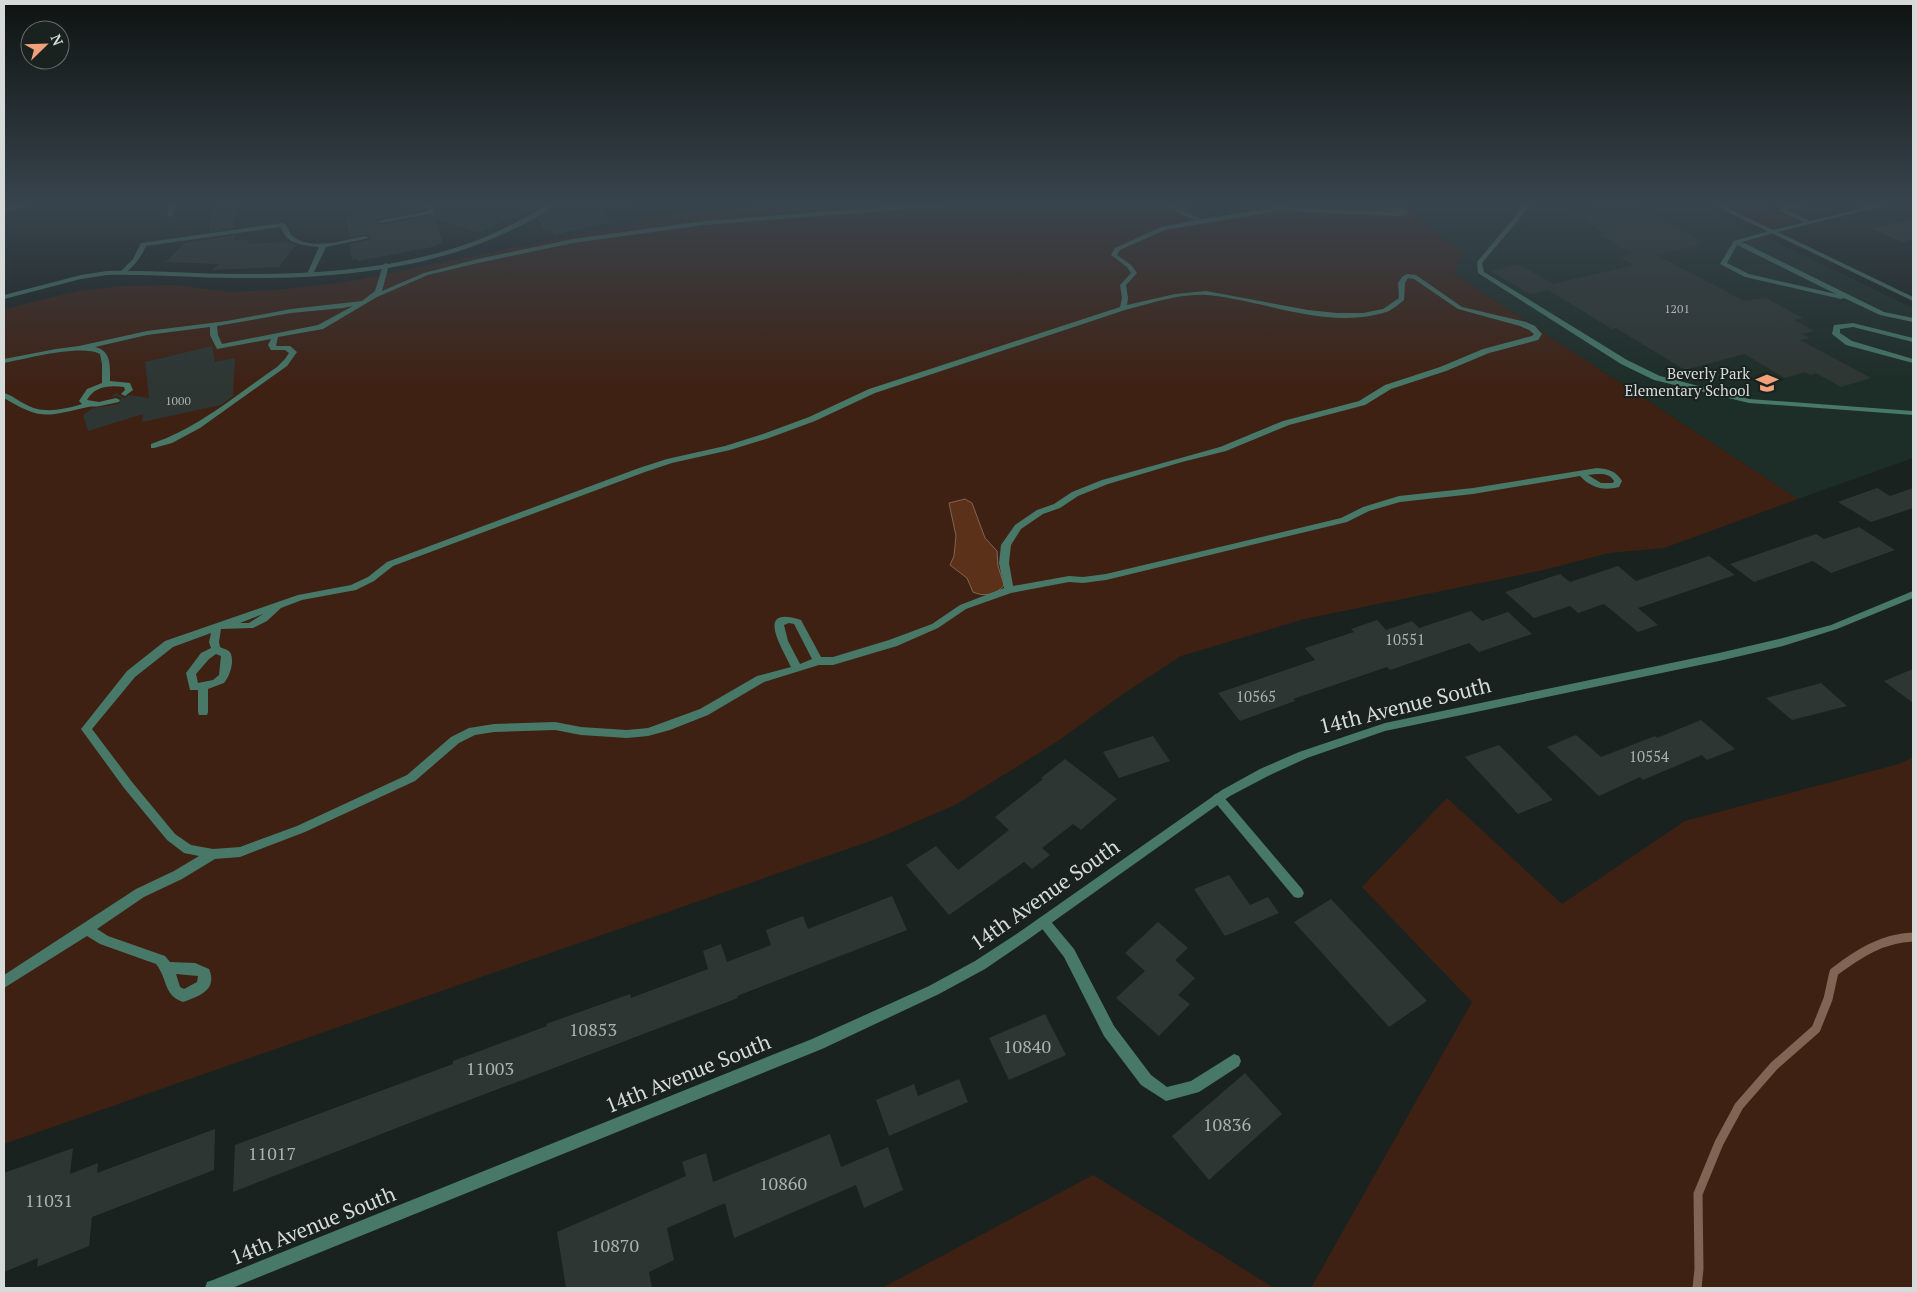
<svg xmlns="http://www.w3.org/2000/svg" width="1917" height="1292" font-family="'PT Serif',serif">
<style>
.built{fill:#1d2d27}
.green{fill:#3f2113}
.water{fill:#5c311a;stroke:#816453}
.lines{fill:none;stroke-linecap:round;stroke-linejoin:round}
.stream{stroke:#816453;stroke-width:9}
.building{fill:#2e3633}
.lane{fill:#477868;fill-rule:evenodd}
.street{fill:#477868;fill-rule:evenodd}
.labels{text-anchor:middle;stroke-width:4;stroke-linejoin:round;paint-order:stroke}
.far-number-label{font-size:12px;fill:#acb2b0}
.far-poi-label{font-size:15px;fill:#d6dbd9;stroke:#1a221f;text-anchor:end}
.number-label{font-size:15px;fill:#acb2b0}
.near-number-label{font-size:18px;fill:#acb2b0}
.near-street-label{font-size:21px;fill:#d6dbd9;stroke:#1a221f}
</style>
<rect width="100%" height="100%" fill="#1a221f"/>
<g class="built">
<polygon points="1403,204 1698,204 1913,308 1913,458 1798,499 1454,274 1461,253"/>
<polygon points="1728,204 1867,204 1774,226"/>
</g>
<g class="green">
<polygon points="849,204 1180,204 1198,215 1215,216 1256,204 1403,204 1462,253 1454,274 1798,499 1664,548 1609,553 1539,571 1304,619 1181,656 1126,692 1055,743 955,805 876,839 4,1144 4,309 78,291 123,286 176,285 228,292 276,290 346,282 670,216 717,209"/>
<polygon points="1728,204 1756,204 1794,222 1774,226"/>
<polygon points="1913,757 1913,1288 1311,1288 1472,1002 1362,887 1447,798 1562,904 1685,821 1899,764"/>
<polygon points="1093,1175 1274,1288 882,1288"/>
</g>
<path class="water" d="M965,499L972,503L985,538L997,551L998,566L1004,585C997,595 983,597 973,592L967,578L950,565L954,556L956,536L949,503Z"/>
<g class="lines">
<path class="stream" d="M1697,1288L1699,1269L1698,1194L1719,1143L1739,1106L1774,1066L1816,1029L1828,999L1834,972C1858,954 1882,938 1913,937"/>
</g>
<g class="building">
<polygon points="221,204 235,204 234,228 209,232 211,215"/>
<polygon points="403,204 425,204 427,210 378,219 376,221 381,225 434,215 435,204 539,204 537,205 540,207 532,212 530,209 483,231 475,232 436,219 443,243 436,245 437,246 358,261 357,259 352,260 350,244 369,240 371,238 366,234 349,238 346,217 404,207"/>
<polygon points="579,204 596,204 610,222 554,235 552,231 546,232 537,219 551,210"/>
<polygon points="1616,204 1629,205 1703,241 1696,243 1700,245 1657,255 1744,301 1766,298 1803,318 1794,320 1814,331 1802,334 1809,338 1800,340 1871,378 1841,387 1816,373 1811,375 1805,372 1785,378 1744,354 1685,370 1616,328 1612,329 1548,290 1530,294 1491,271 1519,264 1553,284 1634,265 1620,258 1634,254 1599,235 1605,234 1572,213"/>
<polygon points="1913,219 1913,239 1902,242 1873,229"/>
<polygon points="234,236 233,240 250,240 247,244 290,242 296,245 279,267 212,270 219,264 166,262 184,243"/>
<polygon points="212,346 215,362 235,358 233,396 221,405 142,422 143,414 88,431 83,415 93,408 119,404 121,398 116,396 110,398 116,393 124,398 129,395 149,398 145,362"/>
<polygon points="1877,488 1890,496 1913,488 1913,508 1871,522 1838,502"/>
<polygon points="1859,527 1895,550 1831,573 1813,561 1754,582 1730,564 1816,534 1824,539"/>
<polygon points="1709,556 1735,575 1638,608 1658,625 1638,632 1604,604 1578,613 1570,606 1534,618 1505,592 1560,574 1570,582 1618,566 1636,581"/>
<polygon points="1471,611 1482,621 1508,612 1532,634 1479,652 1469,643 1390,670 1387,667 1293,699 1295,701 1240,721 1218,693 1315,660 1305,648 1354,632 1351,629 1377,620 1386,630 1412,621 1419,628"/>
<polygon points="1913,669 1913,703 1884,681"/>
<polygon points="1821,683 1847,706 1792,720 1766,698"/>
<polygon points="1701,720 1735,749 1707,760 1702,755 1643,780 1640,777 1599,796 1547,747 1576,735 1601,757 1655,736 1657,738"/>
<polygon points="1153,736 1170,761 1119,778 1103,752"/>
<polygon points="1499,745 1519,765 1553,800 1518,814 1465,757"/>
<polygon points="1065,759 1117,799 1081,830 1073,824 1042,848 1050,855 1032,869 1024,862 949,915 906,865 936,846 958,870 1009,830 995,817 1043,779 1041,778"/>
<polygon points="1229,875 1250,905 1268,897 1279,913 1225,936 1194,889"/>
<polygon points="892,896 907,930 737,996 738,998 667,1025 430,1115 233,1192 235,1145 453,1064 453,1061 547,1026 546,1024 630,994 631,998 708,969 703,951 721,944 727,962 771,945 766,930 803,916 808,929"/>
<polygon points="1331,899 1427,1001 1389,1027 1294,922"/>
<polygon points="1158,922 1188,948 1175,960 1195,978 1178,995 1190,1004 1159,1036 1116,998 1145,971 1125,953"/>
<polygon points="1045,1014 1066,1055 1009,1080 989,1038"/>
<polygon points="1245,1073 1282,1114 1209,1180 1172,1136"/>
<polygon points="959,1079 968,1102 889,1136 876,1100 914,1084 918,1096"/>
<polygon points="215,1129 214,1170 92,1217 89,1246 37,1267 38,1258 4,1272 4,1173 73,1148 70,1174 98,1163 97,1173"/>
<polygon points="830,1134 841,1167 888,1147 903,1190 864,1208 856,1185 734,1238 725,1203 667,1228 674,1260 649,1272 652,1288 566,1288 557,1232 686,1176 682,1162 706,1153 713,1182"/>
</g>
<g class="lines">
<g class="lane">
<polygon points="170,204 176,204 173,215 170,217 167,215"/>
<polygon points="427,204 433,204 434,213 381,223 378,221 429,211"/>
<path d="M606,204H629C624,207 611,207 606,204Z"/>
<path d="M925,204H953L950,206L704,225L573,243L478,263L428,275L377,297L323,329L278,337L276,346H290L297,352L287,366L200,428L172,443L154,448H151V444C199,428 236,395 277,367L285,359L289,353L285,350H271L268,345L271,339L217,349L210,335V327L147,335L95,347C112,351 110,367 110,381L130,383L133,390L125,396L121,394L125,390L124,387C110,385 94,386 87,400L99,402L116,398L120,400L119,402C113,403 106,405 100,406C96,407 92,406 88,407C47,416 42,421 4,398V393C12,395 18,401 25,404C41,414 62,410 79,405L82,404L79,401L87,389L102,383V364L100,354C80,344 26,359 4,363V359L56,349L79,346L147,331L227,321L291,309L362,301L375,291L383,265L386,263L389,265L382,291L424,273L478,259L573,239L704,221ZM353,306L318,325L222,344L218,335L217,326L291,313L343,308Z"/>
<path d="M1167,204H1174L1186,213L1203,219L1278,207L1376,211C1386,207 1398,206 1408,210L1406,214L1399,216L1278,211L1165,230L1120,250L1117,255L1131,265L1137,273L1126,285L1128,298L1127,305L1175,294L1206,291L1308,310L1337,313H1363L1383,309L1399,298L1398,283L1402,277L1407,274L1416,275L1462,307L1526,322L1535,326L1542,334L1538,340L1489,353L1446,371L1391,389L1365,405L1289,425L1226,451L1182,462L1108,484L1078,496L1060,508L1043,514L1021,529L1011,545L1009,563L1013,586L1069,576L1083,577L1106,574L1341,518L1363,507L1399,496L1473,488L1597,468C1609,469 1616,471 1622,481L1619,487C1604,491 1591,488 1580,476L1473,494L1400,502L1369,511L1347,522L1106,580L1083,583L1069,582L1011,593L966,609L938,628L897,646L833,665H819L764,682L708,715L670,730L648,736L627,738L581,735L555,730L494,732L475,735L459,743L415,781L305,832L240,857L215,859L182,879L144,897L97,929L108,936L165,956L170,962L195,963L209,969C218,990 199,996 183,1002C163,995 168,979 156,964L100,944L87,936L4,988V975L136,889L174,871L199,856L184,853L167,840L124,788L81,729L127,671L165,641L298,595L351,585L368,577L387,562L639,468L667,459L725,446L763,434L809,417L869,389L1120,307L1122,298L1120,285L1131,273L1127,267L1111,255L1115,248L1161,227L1196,220L1182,215ZM1388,211L1401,212H1386ZM1408,278L1414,279L1458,309L1520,326L1529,330L1534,334L1532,336L1483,349L1440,367L1385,385L1359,401L1283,421L1220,447L1102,480L1072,492L1054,504L1037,510L1015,525L1001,545L999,563L1004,588L960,605L932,624L889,640L833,657H821L801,620C754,605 782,647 791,667L757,676L700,709L648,728L627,730L581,727L555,722L494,724L469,728L451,737L407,775L297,826L240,847L213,849L191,845L175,834L132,782L92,729L135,677L173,647L211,633L209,642L211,648L201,653L186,673L190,690H198V712L199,715H207L208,712V689L224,683C230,676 234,663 231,654C230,650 224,649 220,647L219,642L221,629L253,628L267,621L281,608L302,600L356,590L374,581L393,566L645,472L672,463L730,450L769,438L815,421L875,393L1125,310C1152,303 1180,293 1208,295C1261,300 1320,327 1374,315C1379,314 1384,313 1389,311C1394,308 1399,304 1404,300L1405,283ZM1597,474C1604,474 1610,474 1614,481L1613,483H1601L1588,475ZM263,614L249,623H240ZM789,623L794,624L812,659L800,664L788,641L784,625ZM216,654L221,656L219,675L213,680L198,683L196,674L209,659ZM176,974L198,976L197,982L184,989L180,987Z"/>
<polygon points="1526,204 1532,204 1482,263 1484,272 1627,360 1660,376 1749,399 1913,411 1913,415 1749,403 1654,380 1621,364 1478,273 1477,262"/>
<polygon points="1797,204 1808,204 1787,210 1812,222 1812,224 1808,224 1778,210"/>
<path d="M283,223L286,225L291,235C311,252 343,240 366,236L369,238L326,247L313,274L310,276L307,274L319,247C303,245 286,245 281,227L146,246C141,258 134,266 124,274L119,273L133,259L141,243Z"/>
<path d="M1772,230L1775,232L1774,233L1742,242L1884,312L1913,318V322L1880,315L1844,298L1841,299L1745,277L1720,264L1734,241ZM1737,245L1836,294L1749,274L1727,263Z"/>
<polygon points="1853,323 1913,338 1913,342 1853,327 1840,329 1840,333 1852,341 1913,359 1913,363 1846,345 1832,334 1834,325"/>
<polygon points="1218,793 1222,795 1302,889 1304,893 1302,897 1298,898 1294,897 1214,801 1212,798 1214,795"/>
<polygon points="1044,916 1048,918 1074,949 1114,1026 1151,1075 1167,1087 1191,1081 1234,1054 1239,1056 1241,1061 1239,1066 1199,1092 1166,1101 1141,1085 1104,1036 1064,957 1040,926 1038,922 1040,918"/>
</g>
<g class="street">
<polygon points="22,204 32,204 4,213 4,209"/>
<path d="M548,204H556C539,218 516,228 496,237C416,272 323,279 236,278C193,278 150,274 107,275L81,279L4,299V295L81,275L107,271C150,270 193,274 236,274C316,275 402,269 478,240C503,230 526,218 548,204Z"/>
<polygon points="1711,204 1719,204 1773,230 1879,204 1890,204 1778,232 1913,297 1913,301"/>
<polygon points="1913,591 1913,598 1837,629 1783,646 1719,661 1385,731 1307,758 1268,776 1230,796 1026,941 985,969 939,994 822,1049 232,1288 205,1288 207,1282 213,1280 812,1039 929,986 975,961 1018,933 1222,790 1260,769 1299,752 1385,723 1719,653 1783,638 1831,625"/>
</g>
</g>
<linearGradient id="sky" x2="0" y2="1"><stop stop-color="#0e1311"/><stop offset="0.53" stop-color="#38444d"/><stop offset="1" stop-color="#38444d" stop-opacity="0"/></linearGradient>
<rect width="1917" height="385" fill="url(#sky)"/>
<defs>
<g id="school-bare" transform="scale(1.725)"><path d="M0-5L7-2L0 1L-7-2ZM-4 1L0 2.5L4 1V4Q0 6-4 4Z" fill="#f1a27b" stroke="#1a221f" stroke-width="2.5" paint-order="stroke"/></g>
</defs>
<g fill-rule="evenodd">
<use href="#school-bare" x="1767" y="383"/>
</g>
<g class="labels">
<g class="far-number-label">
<text x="1677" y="313">1201</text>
<text x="178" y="405">1000</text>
</g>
<g class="far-poi-label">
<text x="1750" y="379">Beverly Park<tspan x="1750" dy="17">Elementary School</tspan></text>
</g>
<g class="number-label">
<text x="1405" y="645">10551</text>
<text x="1256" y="702">10565</text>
<text x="1649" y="762">10554</text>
</g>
<g class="near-number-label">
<text x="593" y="1036">10853</text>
<text x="1027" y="1053">10840</text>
<text x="490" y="1075">11003</text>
<text x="1227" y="1131">10836</text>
<text x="272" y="1160">11017</text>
<text x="783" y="1190">10860</text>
<text x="49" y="1207">11031</text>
<text x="615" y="1252">10870</text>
</g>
<g class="near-street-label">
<text transform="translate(1405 706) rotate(-14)" y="7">14th Avenue South</text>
<text transform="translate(1045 895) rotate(-35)" y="7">14th Avenue South</text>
<text transform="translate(688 1074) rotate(-22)" y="7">14th Avenue South</text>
<text transform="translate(313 1226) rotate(-22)" y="7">14th Avenue South</text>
</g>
</g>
<rect width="1917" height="1292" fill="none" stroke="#d6dbd9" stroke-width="10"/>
<g transform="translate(45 45) rotate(67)"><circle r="24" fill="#1a221f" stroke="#656c69"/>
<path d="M0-4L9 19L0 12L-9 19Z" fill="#f1a27b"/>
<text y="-8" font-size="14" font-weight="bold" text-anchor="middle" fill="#d6dbd9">N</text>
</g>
</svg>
